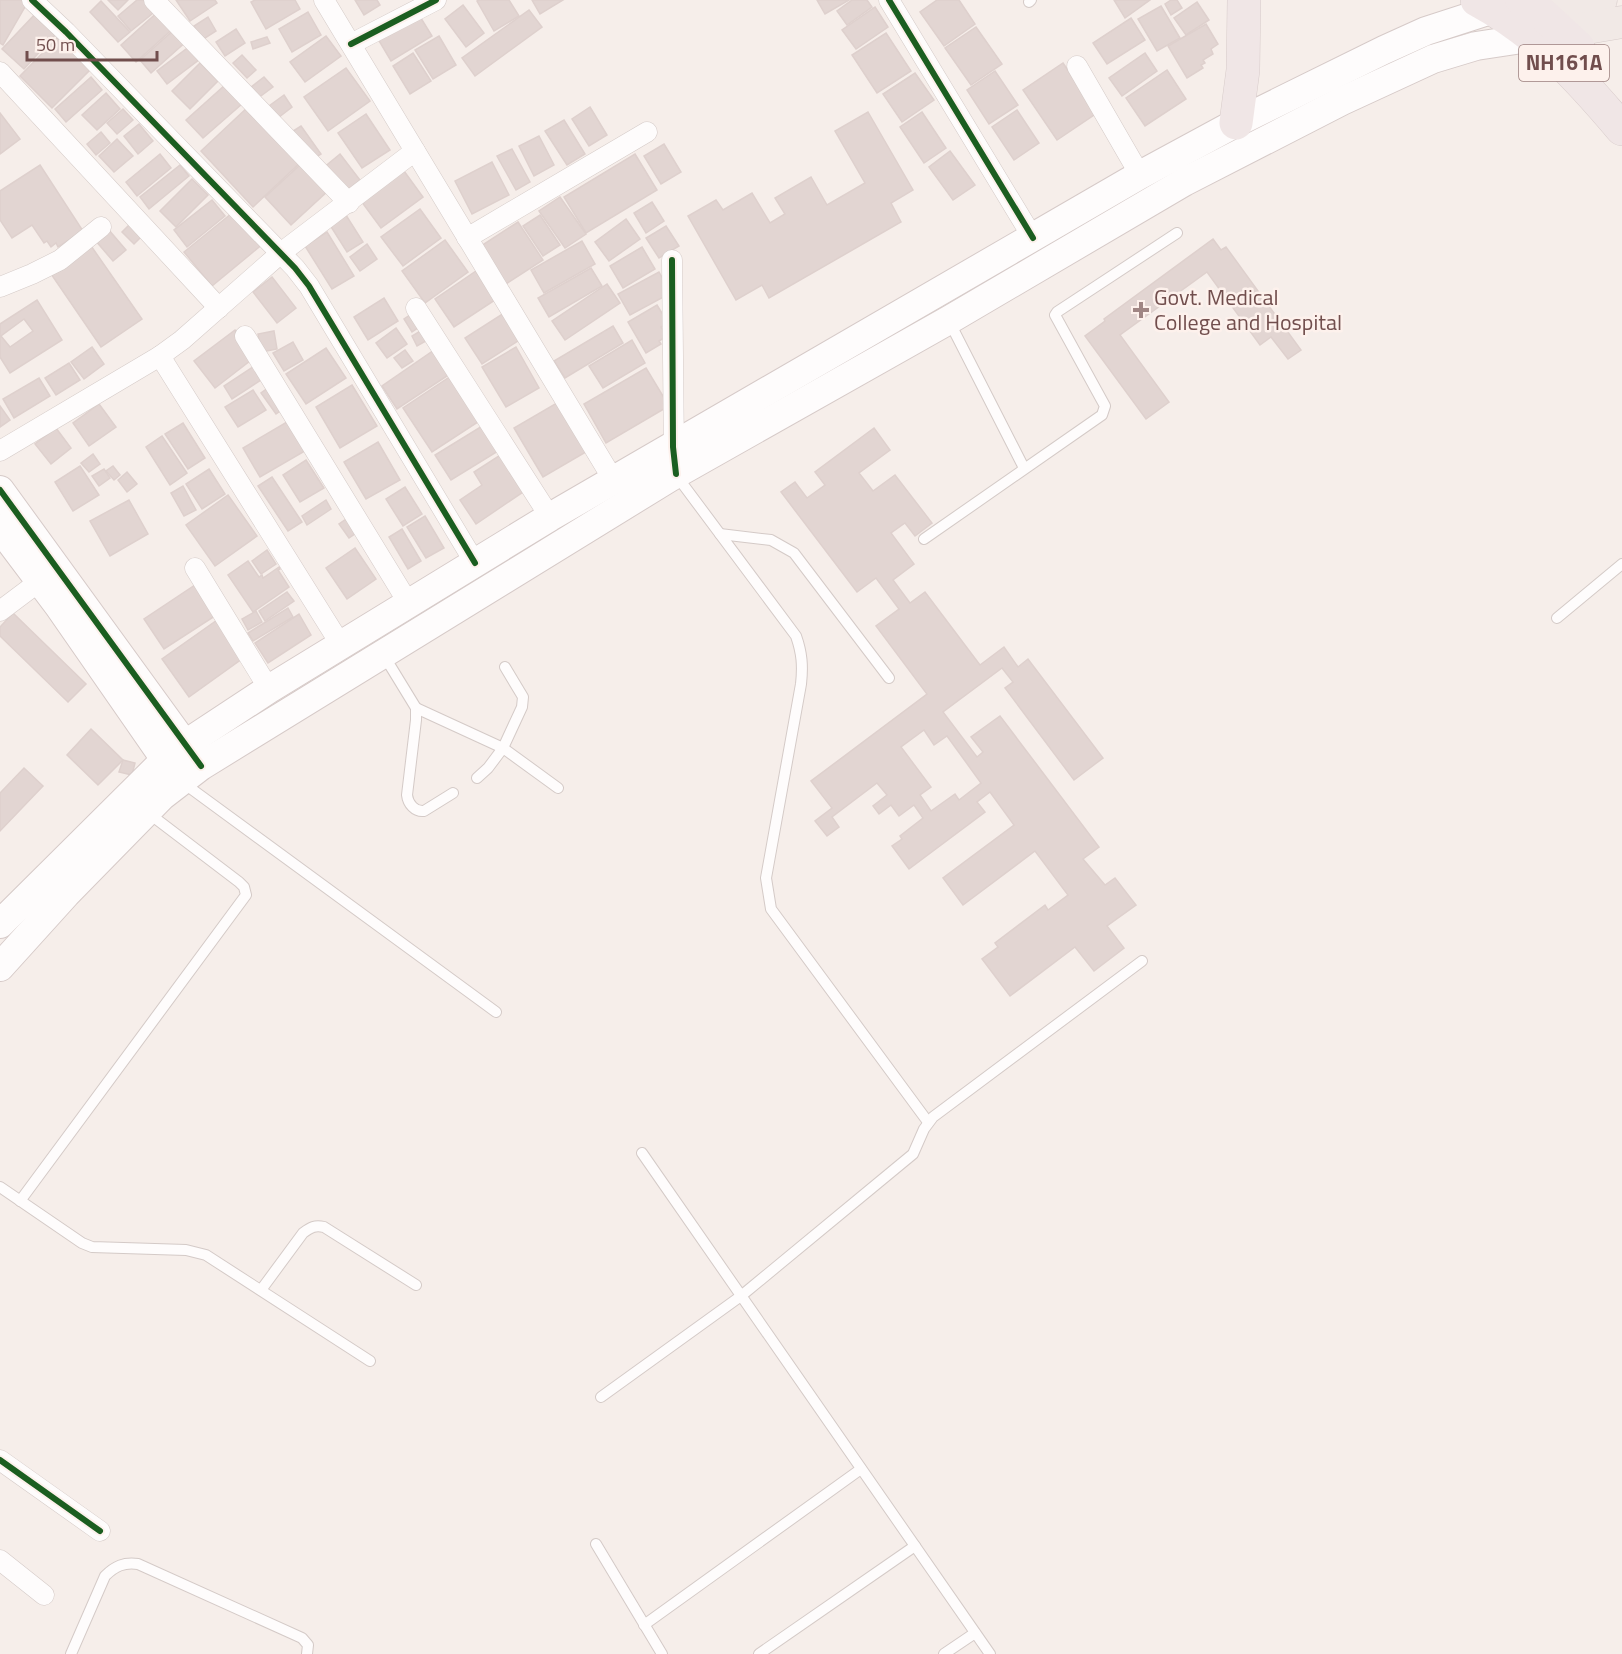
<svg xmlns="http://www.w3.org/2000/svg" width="1622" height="1654" font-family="'Titillium Web',sans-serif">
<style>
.building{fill:#e2d5d2;stroke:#ded0cd;stroke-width:1.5;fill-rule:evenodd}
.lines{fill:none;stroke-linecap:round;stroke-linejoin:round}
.lane-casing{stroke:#d4cac7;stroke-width:12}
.street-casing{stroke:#d4cac7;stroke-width:21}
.secondary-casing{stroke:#d6cac8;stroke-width:30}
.primary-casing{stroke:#d7cbca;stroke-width:33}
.highway-casing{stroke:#d7cbca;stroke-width:34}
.lane{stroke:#fefcfc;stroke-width:10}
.street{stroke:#fefcfc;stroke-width:20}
.secondary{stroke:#fefcfc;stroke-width:28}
.primary{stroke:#f1e9e6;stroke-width:32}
.highway{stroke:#f0e6e6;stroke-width:33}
.cycleway-casing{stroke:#fdf1ec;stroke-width:10}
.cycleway{stroke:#1b5e20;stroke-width:6}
.poi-dot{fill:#a08684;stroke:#fdf1ec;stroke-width:2}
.labels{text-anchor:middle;stroke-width:5;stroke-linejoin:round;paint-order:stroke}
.shield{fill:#fdf1ec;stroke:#9b7f7d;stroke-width:1.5}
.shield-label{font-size:21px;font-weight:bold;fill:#714e4d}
.poi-label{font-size:22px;fill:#714e4d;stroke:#fdf1ec;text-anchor:start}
</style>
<rect width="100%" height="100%" fill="#f6eeea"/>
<g class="building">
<polygon points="0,0 29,0 3,45 0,43"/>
<polygon points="108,0 128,0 118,10"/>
<polygon points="137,0 149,0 157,10 131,31 118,16"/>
<polygon points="176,0 215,0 217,3 190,21"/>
<polygon points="255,0 295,0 300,9 266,29 251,2"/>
<polygon points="355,0 377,0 380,5 364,15"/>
<polygon points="479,0 509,0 519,16 494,31 477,1"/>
<polygon points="532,0 563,0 540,14"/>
<polygon points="817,0 849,0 825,14"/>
<polygon points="852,0 867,0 872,7 847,25 837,11"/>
<polygon points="937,0 959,0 975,24 944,46 920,12"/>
<polygon points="1114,0 1150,0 1125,18"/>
<polygon points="1171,0 1177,0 1182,8 1171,15 1165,4"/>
<polygon points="101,1 130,32 118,42 90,12"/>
<polygon points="1197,2 1209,20 1186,35 1174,18"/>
<polygon points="463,5 484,33 466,47 445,19"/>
<polygon points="1161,6 1180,38 1157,51 1138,19"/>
<polygon points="875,7 888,27 856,49 842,30"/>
<polygon points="161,9 176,26 136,62 121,45"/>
<polygon points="529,10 542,27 475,76 462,58"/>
<polygon points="308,12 321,35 292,52 279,29"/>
<polygon points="36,13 57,33 24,69 2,49"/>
<polygon points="419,15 432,36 391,61 378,39"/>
<polygon points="208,17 216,31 202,40 194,26"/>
<polygon points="1131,18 1145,40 1107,64 1093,43"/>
<polygon points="1206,24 1218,44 1211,49 1213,54 1203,60 1205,63 1201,65 1203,68 1187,78 1168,46"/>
<polygon points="177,27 188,40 151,73 140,60"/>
<polygon points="976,27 1002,64 971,85 945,48"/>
<polygon points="236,29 245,43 225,56 216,42"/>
<polygon points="886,33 911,71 877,93 852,55"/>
<polygon points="326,36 341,56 305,82 290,62"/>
<polygon points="439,36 456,65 433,79 415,50"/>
<polygon points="58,37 90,70 52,108 20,76"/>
<polygon points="267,37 270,43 253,49 251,42"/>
<polygon points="190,46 200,59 167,84 157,71"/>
<polygon points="413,53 431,81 410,94 393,66"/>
<polygon points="1145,53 1157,71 1122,96 1109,78"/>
<polygon points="242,55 256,70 247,78 233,63"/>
<polygon points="200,63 218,81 190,109 172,91"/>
<polygon points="1063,63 1097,113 1057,140 1023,90"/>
<polygon points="346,68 370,101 328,131 304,97"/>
<polygon points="1167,70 1186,99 1145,126 1126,98"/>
<polygon points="995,71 1018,105 989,124 967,90"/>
<polygon points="915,73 934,100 902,122 883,94"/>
<polygon points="91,77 102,90 66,122 55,109"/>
<polygon points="264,77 273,87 254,101 246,91"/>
<polygon points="225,85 242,104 203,138 186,120"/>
<polygon points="106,93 120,109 97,130 82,115"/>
<polygon points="284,95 292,107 274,121 265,109"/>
<polygon points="250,105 302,161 253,207 201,151"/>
<polygon points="590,107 607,135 589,146 572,119"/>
<polygon points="123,109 133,120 117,134 107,123"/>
<polygon points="1017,110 1039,143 1014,160 992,127"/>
<polygon points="868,112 913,190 891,203 901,222 769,298 762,285 736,300 688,216 716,200 723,210 752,193 770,223 785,214 775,198 811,177 827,205 865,183 835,131"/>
<polygon points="922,112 946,148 924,163 900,127"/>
<polygon points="0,113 20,139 0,154"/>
<polygon points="366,114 390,150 362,168 338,133"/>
<polygon points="564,120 585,154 567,165 545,131"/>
<polygon points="139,124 153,141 138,154 124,136"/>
<polygon points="301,126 321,154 310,161 290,133"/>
<polygon points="101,132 110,143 96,155 87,144"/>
<polygon points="539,136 554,165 534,176 519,146"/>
<polygon points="117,139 133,156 114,172 99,156"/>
<polygon points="664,144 681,172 661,184 644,156"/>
<polygon points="512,149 530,182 516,190 497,156"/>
<polygon points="950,151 975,185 953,200 929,167"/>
<polygon points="160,154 171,168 137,196 126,182"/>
<polygon points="340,154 360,180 343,193 323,168"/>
<polygon points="635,154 657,190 586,233 564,197"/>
<polygon points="303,162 329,190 291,225 265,197"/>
<polygon points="492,162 509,195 472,214 455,181"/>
<polygon points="40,165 83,231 58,247 56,243 51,247 47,241 44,243 32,225 12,238 0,220 0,191"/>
<polygon points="180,165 189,176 149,209 140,197"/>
<polygon points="404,171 423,197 381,228 361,201"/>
<polygon points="192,179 208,195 176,227 160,211"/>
<polygon points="560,197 586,234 565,248 539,211"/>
<polygon points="212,200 225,216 187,247 174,230"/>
<polygon points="652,202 664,221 646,233 634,213"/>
<polygon points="237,209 264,243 212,286 184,252"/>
<polygon points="420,209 441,238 403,266 381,237"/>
<polygon points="344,212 363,242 347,252 328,222"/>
<polygon points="540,215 560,245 543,256 523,226"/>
<polygon points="626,219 640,239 609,261 595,242"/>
<polygon points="518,222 543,260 506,284 481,246"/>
<polygon points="131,223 143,235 134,244 122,232"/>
<polygon points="666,226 679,246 659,258 646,238"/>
<polygon points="108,229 126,250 113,261 95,240"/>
<polygon points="327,232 354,276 332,289 305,246"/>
<polygon points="1213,239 1221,250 1226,247 1301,350 1288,359 1271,337 1260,345 1207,272 1120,335 1169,402 1146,419 1085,336 1105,321 1104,319"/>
<polygon points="445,240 468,272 425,303 402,271"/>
<polygon points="582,241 595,264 544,293 531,270"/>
<polygon points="89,243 142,319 101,347 49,271"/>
<polygon points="367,244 377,259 360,271 350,257"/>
<polygon points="642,247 655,269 623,288 610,266"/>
<polygon points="591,268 602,286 549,317 538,298"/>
<polygon points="476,271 495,300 454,327 435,299"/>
<polygon points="659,272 671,293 630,315 618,294"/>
<polygon points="272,277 296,308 277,323 253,292"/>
<polygon points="607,284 620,303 565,340 552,321"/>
<polygon points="384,298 398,321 368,340 354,317"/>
<path d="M37,300L62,340L10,373L0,357V324ZM24,319L33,331L10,347L1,336Z"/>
<polygon points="657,305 668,323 661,327 667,336 659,341 661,344 646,353 628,322"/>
<polygon points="416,311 425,323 412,332 404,319"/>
<polygon points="504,313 521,339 482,364 465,338"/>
<polygon points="613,326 623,343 565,378 554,361"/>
<polygon points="427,327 433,337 417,346 412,336"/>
<polygon points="396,328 407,344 387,358 376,343"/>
<polygon points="235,330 255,357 215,388 194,361"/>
<polygon points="274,331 277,349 261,352 258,334"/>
<polygon points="632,340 645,363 603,388 589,366"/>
<polygon points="293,342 303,360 284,371 273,353"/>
<polygon points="92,347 104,364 84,379 71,362"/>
<polygon points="516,347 539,388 506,407 482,367"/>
<polygon points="326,348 346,378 306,404 286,374"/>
<polygon points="437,348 453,372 397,409 382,386"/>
<polygon points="405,350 413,361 402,368 394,358"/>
<polygon points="69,363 80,380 56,395 45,378"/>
<polygon points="259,363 267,376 232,399 224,386"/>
<polygon points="646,368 669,406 606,443 584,404"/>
<polygon points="454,374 484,418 432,452 403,408"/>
<polygon points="39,378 50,396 14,418 3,399"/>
<polygon points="272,385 287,406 276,414 261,393"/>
<polygon points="352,385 377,426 340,448 316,407"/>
<polygon points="253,390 266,410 238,427 225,407"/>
<polygon points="562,400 591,449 543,477 514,428"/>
<polygon points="99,404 116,427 89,446 73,423"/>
<polygon points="0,406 10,420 0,427"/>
<polygon points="292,419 310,448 260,477 243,448"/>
<polygon points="183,423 205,458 188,469 165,434"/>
<polygon points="487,423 503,448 451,480 435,455"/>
<polygon points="56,428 71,448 51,464 35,444"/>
<path d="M874,428L890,450L859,473L873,491L895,475L932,523L915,536L905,523L891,533L914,564L893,580L910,603L925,592L980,665L1004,647L1018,667L1028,659L1103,758L1074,780L1005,688L1013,682L1002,668L943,712L977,757L983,752L971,737L1000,716L1099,847L1083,859L1105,885L1115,878L1136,905L1107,926L1124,948L1094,971L1075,947L1010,996L982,959L998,947L995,943L1045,905L1048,910L1068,895L1035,851L963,905L943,878L1014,825L990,792L977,802L985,812L909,869L892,846L902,839L900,836L923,818L914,805L899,816L891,805L879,814L873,806L887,795L877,783L832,817L839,827L827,836L815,821L832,808L811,781L927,694L876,626L899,609L876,578L857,592L781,492L795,482L807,498L825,485L815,472ZM924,730L934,745L947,736L981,783L959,800L955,794L931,811L920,795L931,787L901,747Z"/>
<polygon points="162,436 187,473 170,485 146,447"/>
<polygon points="378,442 400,480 366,499 344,462"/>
<polygon points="505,452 529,488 476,524 460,500 482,485 474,472"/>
<polygon points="93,454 100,464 89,472 81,463"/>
<polygon points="306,460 324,488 300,502 283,475"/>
<polygon points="80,466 99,495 73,511 55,482"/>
<polygon points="113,466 120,475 114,480 106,471"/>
<polygon points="104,469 110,478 99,486 92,476"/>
<polygon points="209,469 225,494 202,509 186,484"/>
<polygon points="127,472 137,484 127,492 118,480"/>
<polygon points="272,477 302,522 288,531 258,486"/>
<polygon points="183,486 196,510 184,516 171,493"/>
<polygon points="405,487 422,514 403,526 386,499"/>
<polygon points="228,495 257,536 215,566 186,525"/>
<polygon points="129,500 148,534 110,556 90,521"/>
<polygon points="326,500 331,509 307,525 302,516"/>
<polygon points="352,515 362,529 349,538 339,524"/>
<polygon points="425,516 444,548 426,558 407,527"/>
<polygon points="402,529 421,561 408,569 389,537"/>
<polygon points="355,548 376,579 347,599 326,568"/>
<polygon points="267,550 276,564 261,574 252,561"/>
<polygon points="248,561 259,577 262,575 263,578 279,567 280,569 278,570 289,587 253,612 228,575"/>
<polygon points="198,583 218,614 164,649 144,619"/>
<polygon points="287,592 294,601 265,621 259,611"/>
<polygon points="288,608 293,617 253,641 248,633"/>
<polygon points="256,611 262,622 248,630 242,619"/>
<polygon points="13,613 86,684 68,702 0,636 0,627"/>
<polygon points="299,614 311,635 268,663 255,643"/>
<polygon points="220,618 246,656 189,697 162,659"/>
<polygon points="91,729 123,760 98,785 67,755"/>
<polygon points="123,760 135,763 132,775 119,772"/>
<polygon points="24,768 43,786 0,831 0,793"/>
</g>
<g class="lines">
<g class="lane-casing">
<g id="lane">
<polyline points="1029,2 1031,0"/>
<polyline points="949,321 1024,468"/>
<path d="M676,475L796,636C802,653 803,666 801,684L766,878L771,909L928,1122"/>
<polyline points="720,534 771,540 794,553 889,678"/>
<polyline points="924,539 1102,415 1105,406 1055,315 1057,312 1177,233"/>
<polyline points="1557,618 1622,564"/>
<path d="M383,654L416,708V720L407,795C408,804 415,812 424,811L453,793"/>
<polyline points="416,708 503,748 558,788"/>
<polyline points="477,778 488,768 503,748 522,707 523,697 505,667"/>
<polyline points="182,782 496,1012"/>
<polyline points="642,1153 990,1654"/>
<polyline points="0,1187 82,1243 92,1247 186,1250 206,1255 370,1361"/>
<polyline points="20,1201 246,895 244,887 239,882 147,812"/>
<path d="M261,1290L303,1233C311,1227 315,1225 324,1227L416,1285"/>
<polyline points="601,1397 741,1296 913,1154 924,1129 933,1117 1142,961"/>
<polyline points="596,1544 662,1654"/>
<polyline points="644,1625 861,1469"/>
<path d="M71,1654L105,1576C115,1566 124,1562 138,1564L302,1638L308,1645L307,1654"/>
<polyline points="759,1654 915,1546"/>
<polyline points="944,1654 975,1633"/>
</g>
</g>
<g class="street-casing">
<g id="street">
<polyline points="32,0 66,32 295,268 309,286 475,563"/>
<polyline points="154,0 349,203"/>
<polyline points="324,0 614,481"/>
<polyline points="889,0 1033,238"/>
<polyline points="351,44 436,0"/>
<polyline points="1077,66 1140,175"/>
<polyline points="0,72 219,308"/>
<polyline points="467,238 647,132"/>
<polyline points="672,260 674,454"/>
<polyline points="0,287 32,274 60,260 101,227"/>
<polyline points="416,308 550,517"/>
<polyline points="245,336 409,604"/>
<polyline points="160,356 341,645"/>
<polyline points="0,451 160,356 182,340 282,252 415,151"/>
<polyline points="195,568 269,689"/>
<polyline points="0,611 40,581"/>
<polyline points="0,1460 100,1531"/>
<polyline points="0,1560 44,1595"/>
</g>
</g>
<g class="secondary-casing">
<g id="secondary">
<polyline points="0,490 196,760"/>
<polyline points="0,528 58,605 176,775"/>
<polyline points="0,924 164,761 184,745 269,689 550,517 1140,175 1236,123 1384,50 1426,31 1494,9"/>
<polyline points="0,967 66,894 162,796 201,766 669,478 949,320 1184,182 1342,101 1433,59 1476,46 1535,37"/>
</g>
</g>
<g class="primary-casing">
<g id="primary">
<polyline points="1516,10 1539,11 1601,0"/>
<polyline points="1540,36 1622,22"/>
</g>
</g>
<g class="highway-casing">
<g id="highway">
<path d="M1477,0C1538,33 1578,77 1622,129"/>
<polyline points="1522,0 1539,11 1578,47"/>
<polyline points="1236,123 1243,70 1244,0"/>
</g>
</g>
<use href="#lane" class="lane"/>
<use href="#street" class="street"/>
<use href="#secondary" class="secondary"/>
<use href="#primary" class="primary"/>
<use href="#highway" class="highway"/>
<g class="cycleway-casing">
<g id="cycleway">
<polyline points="32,0 66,32 295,268 309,286 475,563"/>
<polyline points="889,0 1033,238"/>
<polyline points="351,44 436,0"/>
<polyline points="672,260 673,447 676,474"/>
<polyline points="0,490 201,766"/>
<polyline points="0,1460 100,1531"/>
</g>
</g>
<use href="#cycleway" class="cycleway"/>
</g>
<path class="poi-dot" d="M1138 301h6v6h6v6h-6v6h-6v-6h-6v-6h6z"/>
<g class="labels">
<rect class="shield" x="1519" y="45" width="90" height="36" rx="4.5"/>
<g class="shield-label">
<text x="1564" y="70">NH161A</text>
</g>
<g class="poi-label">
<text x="1154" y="305">Govt. Medical<tspan x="1154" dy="25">College and Hospital</tspan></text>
</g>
</g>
<path d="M27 51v9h130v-9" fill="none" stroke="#714e4d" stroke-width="3"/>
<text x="36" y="51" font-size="18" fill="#714e4d" stroke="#fdf1ec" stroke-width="4.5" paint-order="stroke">50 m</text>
</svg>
